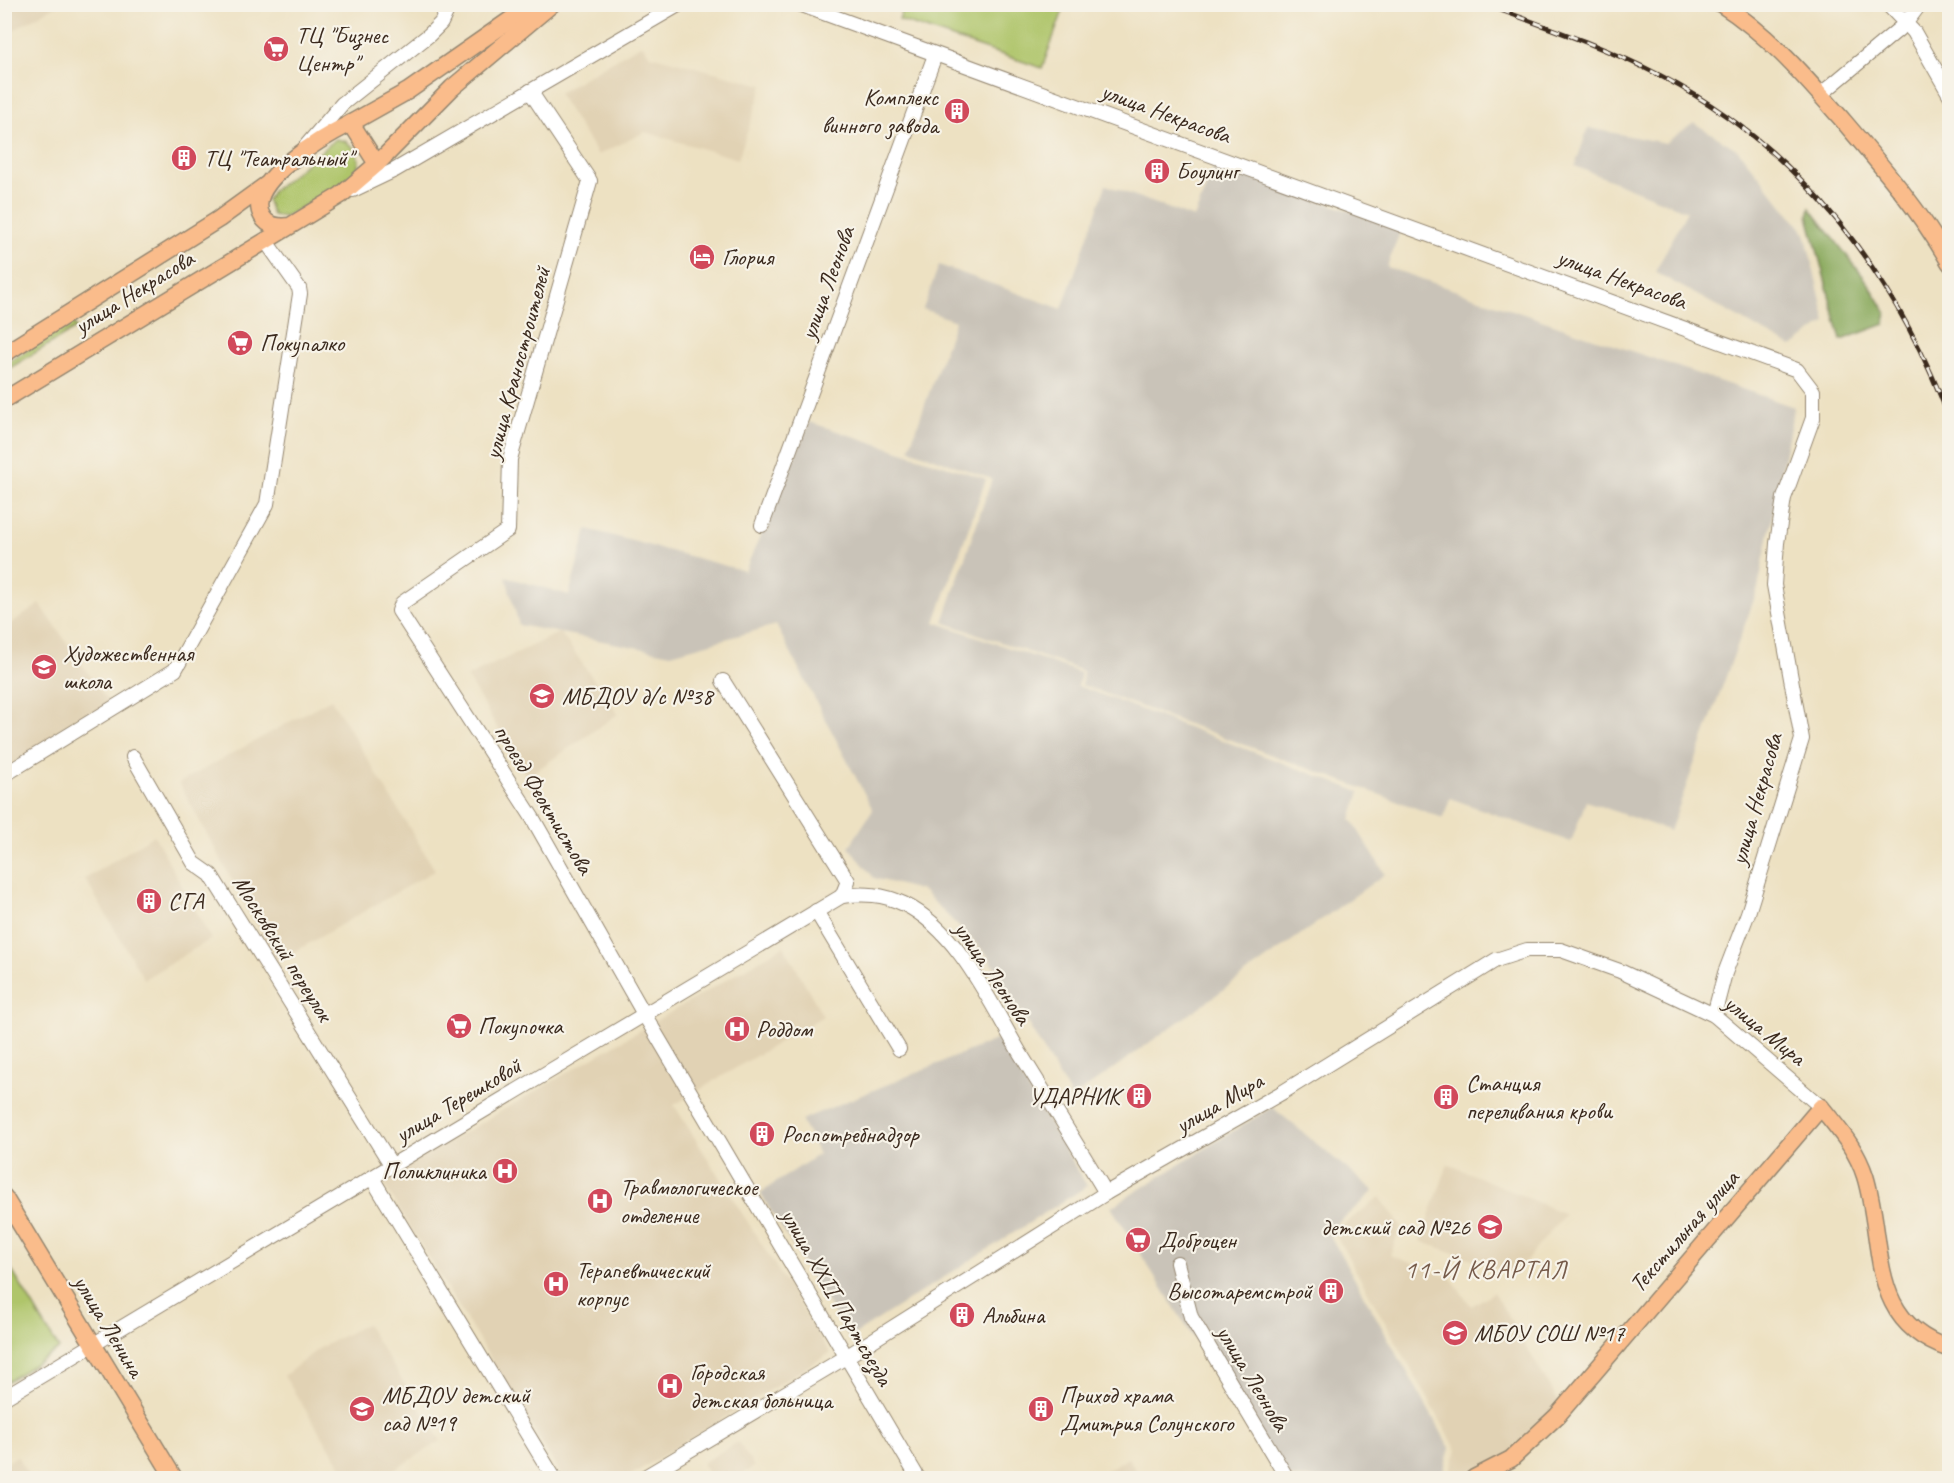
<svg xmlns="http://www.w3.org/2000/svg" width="1954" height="1483" font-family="Caveat,sans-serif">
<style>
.built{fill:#e1d2b4}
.industrial{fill:#c9c3b8}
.green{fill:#afc56a;stroke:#757844;stroke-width:1.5}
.forest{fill:#8baa5e;stroke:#636a3e;stroke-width:1.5}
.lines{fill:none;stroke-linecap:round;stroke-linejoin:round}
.minor-casing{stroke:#948670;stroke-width:16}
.major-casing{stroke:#948670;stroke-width:19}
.minor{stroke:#fff;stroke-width:14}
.major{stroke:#fabc8b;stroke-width:16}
.rail-casing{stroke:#3b2a1e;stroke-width:5}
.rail{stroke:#f7f3e8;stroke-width:3;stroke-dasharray:9;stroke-linecap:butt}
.labels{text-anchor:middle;stroke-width:4.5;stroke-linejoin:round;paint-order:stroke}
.poi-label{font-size:24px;fill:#3b2a1e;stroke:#f7f3e8;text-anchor:start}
.street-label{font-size:24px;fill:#3b2a1e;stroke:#f7f3e8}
.neighbourhood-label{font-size:26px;letter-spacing:1.5px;fill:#765b4a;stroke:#f7f3e8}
</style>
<rect width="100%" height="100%" fill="#f7f3e8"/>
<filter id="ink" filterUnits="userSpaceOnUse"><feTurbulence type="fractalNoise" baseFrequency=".0167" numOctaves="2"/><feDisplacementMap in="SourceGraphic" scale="12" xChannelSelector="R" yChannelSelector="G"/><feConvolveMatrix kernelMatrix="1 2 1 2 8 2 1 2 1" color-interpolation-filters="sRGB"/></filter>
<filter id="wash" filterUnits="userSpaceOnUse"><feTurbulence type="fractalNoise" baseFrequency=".008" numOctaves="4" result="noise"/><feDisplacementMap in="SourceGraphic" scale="24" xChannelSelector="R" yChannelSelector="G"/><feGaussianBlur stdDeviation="1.35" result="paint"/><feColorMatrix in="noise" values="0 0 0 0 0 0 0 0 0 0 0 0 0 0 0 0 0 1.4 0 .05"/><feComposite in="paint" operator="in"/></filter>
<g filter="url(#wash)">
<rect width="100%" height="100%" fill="#ede1c2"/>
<g class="built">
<polygon points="5,4 57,4 57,5 5,35"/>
<polygon points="642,44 650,55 763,85 738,159 645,132 598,155 558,93"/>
<polygon points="40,604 111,706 4,769 4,628"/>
<polygon points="560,632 618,714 527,777 467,677"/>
<polygon points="331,699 435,870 277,962 179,783"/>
<polygon points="154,835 211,939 144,979 85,879"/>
<polygon points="784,946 823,1016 674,1105 830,1353 626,1478 563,1478 382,1181"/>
<polygon points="1448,1164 1565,1214 1515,1274 1420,1241"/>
<polygon points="1380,1197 1401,1226 1390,1255 1451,1278 1471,1306 1494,1292 1560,1404 1507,1455 1460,1478 1447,1478 1457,1450 1334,1232"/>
<polygon points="366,1324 441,1441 381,1478 349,1478 284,1376 318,1349"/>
<polygon points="738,1442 754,1467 735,1478 711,1478 702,1463"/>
<polygon points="17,1456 30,1478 5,1478 5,1464"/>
<polygon points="1128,1458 1141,1478 1093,1478"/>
</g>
<g class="industrial">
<polygon points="1694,123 1738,150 1805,233 1826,322 1792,347 1655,272 1687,211 1575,166 1588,128 1665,143"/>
<polygon points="1215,164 1401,229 1387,267 1794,407 1758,588 1670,831 1586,801 1571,842 1450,798 1443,818 1082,685 1083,671 943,622 992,479 909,449 955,321 923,309 939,265 1062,309 1106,185 1194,218"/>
<polygon points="809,422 986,479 935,622 1081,673 1078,686 1360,792 1351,819 1385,874 1072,1098 987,955 923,891 874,878 849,847 873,810 776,625 671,654 519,625 506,577 569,595 587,529 745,571"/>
<polygon points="998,1039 1087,1186 849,1338 760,1193 819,1154 801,1120"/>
<polygon points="1272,1107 1374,1191 1328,1232 1450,1448 1442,1475 1437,1478 1282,1478 1111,1207"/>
</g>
<g class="green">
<polygon points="904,5 904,4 1065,5 1042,68 899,20"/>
<polygon points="336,139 345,141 354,148 359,160 357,171 346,182 285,217 273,215 267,200 272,192"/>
<polygon points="73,322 76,328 5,371 5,364"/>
<polygon points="5,1259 59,1349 5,1383 4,1383"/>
</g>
<polygon class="forest" points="1810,208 1869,284 1886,312 1885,324 1841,340 1808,216"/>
</g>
<g filter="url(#ink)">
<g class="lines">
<g class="minor-casing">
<g id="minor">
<polyline points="799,4 1797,370 1813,391 1813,418 1784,498 1777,543 1774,585 1802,739 1748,913 1725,973 1714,1015"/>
<polyline points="1887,4 1914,32 1950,95"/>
<polyline points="530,91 590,181 510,459 508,530 402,603 399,611 532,817 644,1014 918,1478"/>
<polyline points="1820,95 1905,24 1920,4"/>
<polyline points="306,146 342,104 429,35 441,23 450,4"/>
<polyline points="353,190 395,170 680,4"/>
<polyline points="762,525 935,55"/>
<polyline points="723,681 848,881 842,896"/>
<polyline points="133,757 194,863 211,875 392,1166"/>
<polyline points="4,775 175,670 267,504 300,294 299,288 265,240"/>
<polyline points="816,911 899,1049"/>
<polyline points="372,1178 554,1478"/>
<polyline points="1177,1263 1191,1317 1287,1478"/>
<path d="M4,1398L842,896C864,893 883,894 904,904C959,931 990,1003 1020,1053C1049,1100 1078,1146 1106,1193"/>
<polyline points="643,1478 846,1357 1106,1193 1283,1092 1496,960 1527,950 1561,950 1620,971 1714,1015 1821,1107"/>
</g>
</g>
<g class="major-casing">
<g id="major">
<path d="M1721,4C1768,34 1804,76 1840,117C1880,164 1919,209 1950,263"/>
<polyline points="351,123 408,91 533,4"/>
<polyline points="377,164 452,88 552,4"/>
<polyline points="4,354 219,219 266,185"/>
<path d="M4,400L341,195L377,164L351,123C327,135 243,182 262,216C268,227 279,227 290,226"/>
<polyline points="4,1197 174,1478"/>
<path d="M1474,1478L1511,1459L1557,1416L1821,1107C1839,1130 1856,1148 1865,1176C1886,1244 1866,1322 1950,1349"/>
</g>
</g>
<use href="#minor" class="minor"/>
<use href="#major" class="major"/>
<g class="rail-casing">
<path id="rail" d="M1484,4C1544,26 1605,47 1661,76C1800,148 1896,275 1950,420"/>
</g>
<use href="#rail" class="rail"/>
</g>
</g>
<defs>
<g id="supermarket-disc" transform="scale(1.35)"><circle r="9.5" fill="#d1495b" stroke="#f7f3e8"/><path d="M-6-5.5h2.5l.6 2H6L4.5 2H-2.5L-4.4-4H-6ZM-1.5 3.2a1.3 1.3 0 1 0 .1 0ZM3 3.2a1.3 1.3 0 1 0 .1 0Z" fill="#fff"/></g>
<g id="building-disc" transform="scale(1.35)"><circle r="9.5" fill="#d1495b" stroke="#f7f3e8"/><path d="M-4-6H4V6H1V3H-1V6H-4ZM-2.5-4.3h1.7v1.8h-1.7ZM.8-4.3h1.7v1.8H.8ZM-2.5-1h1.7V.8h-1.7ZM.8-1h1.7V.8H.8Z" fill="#fff"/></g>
<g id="hotel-disc" transform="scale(1.35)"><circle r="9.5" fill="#d1495b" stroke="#f7f3e8"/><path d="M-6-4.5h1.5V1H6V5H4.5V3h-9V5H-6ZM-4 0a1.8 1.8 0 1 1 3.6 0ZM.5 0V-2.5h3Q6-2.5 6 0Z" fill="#fff"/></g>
<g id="university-disc" transform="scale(1.35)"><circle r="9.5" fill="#d1495b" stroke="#f7f3e8"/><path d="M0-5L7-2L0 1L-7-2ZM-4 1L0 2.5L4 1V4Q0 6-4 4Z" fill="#fff"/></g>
<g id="school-disc" transform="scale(1.35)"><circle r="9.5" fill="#d1495b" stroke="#f7f3e8"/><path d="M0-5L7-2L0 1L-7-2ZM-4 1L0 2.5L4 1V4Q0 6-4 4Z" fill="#fff"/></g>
<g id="hospital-disc" transform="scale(1.35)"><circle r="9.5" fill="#d1495b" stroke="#f7f3e8"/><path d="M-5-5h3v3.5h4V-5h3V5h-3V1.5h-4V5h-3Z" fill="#fff"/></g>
</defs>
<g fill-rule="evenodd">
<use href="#supermarket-disc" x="276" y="49"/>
<use href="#building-disc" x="957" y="111"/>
<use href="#building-disc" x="184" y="158"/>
<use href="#building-disc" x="1157" y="171"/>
<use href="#hotel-disc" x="702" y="257"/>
<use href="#supermarket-disc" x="240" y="343"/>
<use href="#university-disc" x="44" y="667"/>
<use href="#school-disc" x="542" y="696"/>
<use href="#building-disc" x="149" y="901"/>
<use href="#supermarket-disc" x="459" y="1026"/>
<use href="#hospital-disc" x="737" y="1029"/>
<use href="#building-disc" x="1139" y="1096"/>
<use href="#building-disc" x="1446" y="1097"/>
<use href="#building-disc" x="762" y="1134"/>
<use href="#hospital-disc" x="505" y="1171"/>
<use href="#hospital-disc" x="600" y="1201"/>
<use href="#school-disc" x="1490" y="1227"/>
<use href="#supermarket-disc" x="1138" y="1240"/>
<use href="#hospital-disc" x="556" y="1284"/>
<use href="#building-disc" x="1331" y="1291"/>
<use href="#building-disc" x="962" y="1315"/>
<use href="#school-disc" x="1455" y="1333"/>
<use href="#hospital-disc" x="670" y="1386"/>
<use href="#school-disc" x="362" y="1409"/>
<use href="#building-disc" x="1041" y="1409"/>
</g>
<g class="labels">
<g class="poi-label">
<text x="296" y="43">ТЦ "Бизнес<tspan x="296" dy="28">Центр"</tspan></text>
<text x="938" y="105" text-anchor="end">Комплекс<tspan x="938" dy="28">винного завода</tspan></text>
<text x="204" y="166">ТЦ "Театральный"</text>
<text x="1176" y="179">Боулинг</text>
<text x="722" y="265">Глория</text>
<text x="260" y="351">Покупалко</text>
<text x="63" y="661">Художественная<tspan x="63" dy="28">школа</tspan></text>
<text x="562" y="704">МБДОУ д/с №38</text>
<text x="168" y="909">СГА</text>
<text x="478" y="1034">Покупочка</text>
<text x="756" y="1037">Роддом</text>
<text x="1466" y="1091">Станция<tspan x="1466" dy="28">переливания крови</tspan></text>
<text x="1120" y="1104" text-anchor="end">УДАРНИК</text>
<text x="782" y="1142">Роспотребнадзор</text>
<text x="486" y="1179" text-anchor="end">Поликлиника</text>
<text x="620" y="1195">Травмологическое<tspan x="620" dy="28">отделение</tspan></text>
<text x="1470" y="1235" text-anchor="end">детский сад №26</text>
<text x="1158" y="1248">Доброцен</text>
<text x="576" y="1278">Терапевтический<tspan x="576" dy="28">корпус</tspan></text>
<text x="1312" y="1299" text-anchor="end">Высотаремстрой</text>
<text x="982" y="1323">Альбина</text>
<text x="1474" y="1341">МБОУ СОШ №17</text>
<text x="690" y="1380">Городская<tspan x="690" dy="28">детская больница</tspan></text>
<text x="382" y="1403">МБДОУ детский<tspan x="382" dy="28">сад №19</tspan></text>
<text x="1060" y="1403">Приход храма<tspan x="1060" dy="28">Дмитрия Солунского</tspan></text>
</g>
<g class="street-label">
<text transform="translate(1166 113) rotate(20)" y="8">улица Некрасова</text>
<text transform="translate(1622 279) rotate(20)" y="8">улица Некрасова</text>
<text transform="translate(827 283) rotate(-70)" y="8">улица Леонова</text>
<text transform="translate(134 292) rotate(-32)" y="8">улица Некрасова</text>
<text transform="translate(517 363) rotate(-75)" y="8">улица Краностроителей</text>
<text transform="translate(544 799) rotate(59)" y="8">проезд Феоктистова</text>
<text transform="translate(1756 799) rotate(-74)" y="8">улица Некрасова</text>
<text transform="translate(283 948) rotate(58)" y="8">Московский переулок</text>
<text transform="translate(993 973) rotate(56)" y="8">улица Леонова</text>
<text transform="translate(1765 1030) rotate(39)" y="8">улица Мира</text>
<text transform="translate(458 1100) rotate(-31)" y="8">улица Терешковой</text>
<text transform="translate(1219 1103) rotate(-30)" y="8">улица Мира</text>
<text transform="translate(1684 1231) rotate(-49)" y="8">Текстильная улица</text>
<text transform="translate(837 1297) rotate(60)" y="8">улица XXII Партсъезда</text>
<text transform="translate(109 1326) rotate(59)" y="8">улица Ленина</text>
<text transform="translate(1253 1378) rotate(59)" y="8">улица Леонова</text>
</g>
<g class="neighbourhood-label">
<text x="1486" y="1278">11-Й КВАРТАЛ</text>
</g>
</g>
<rect width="1954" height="1483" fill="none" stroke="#f7f3e8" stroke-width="24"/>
</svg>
